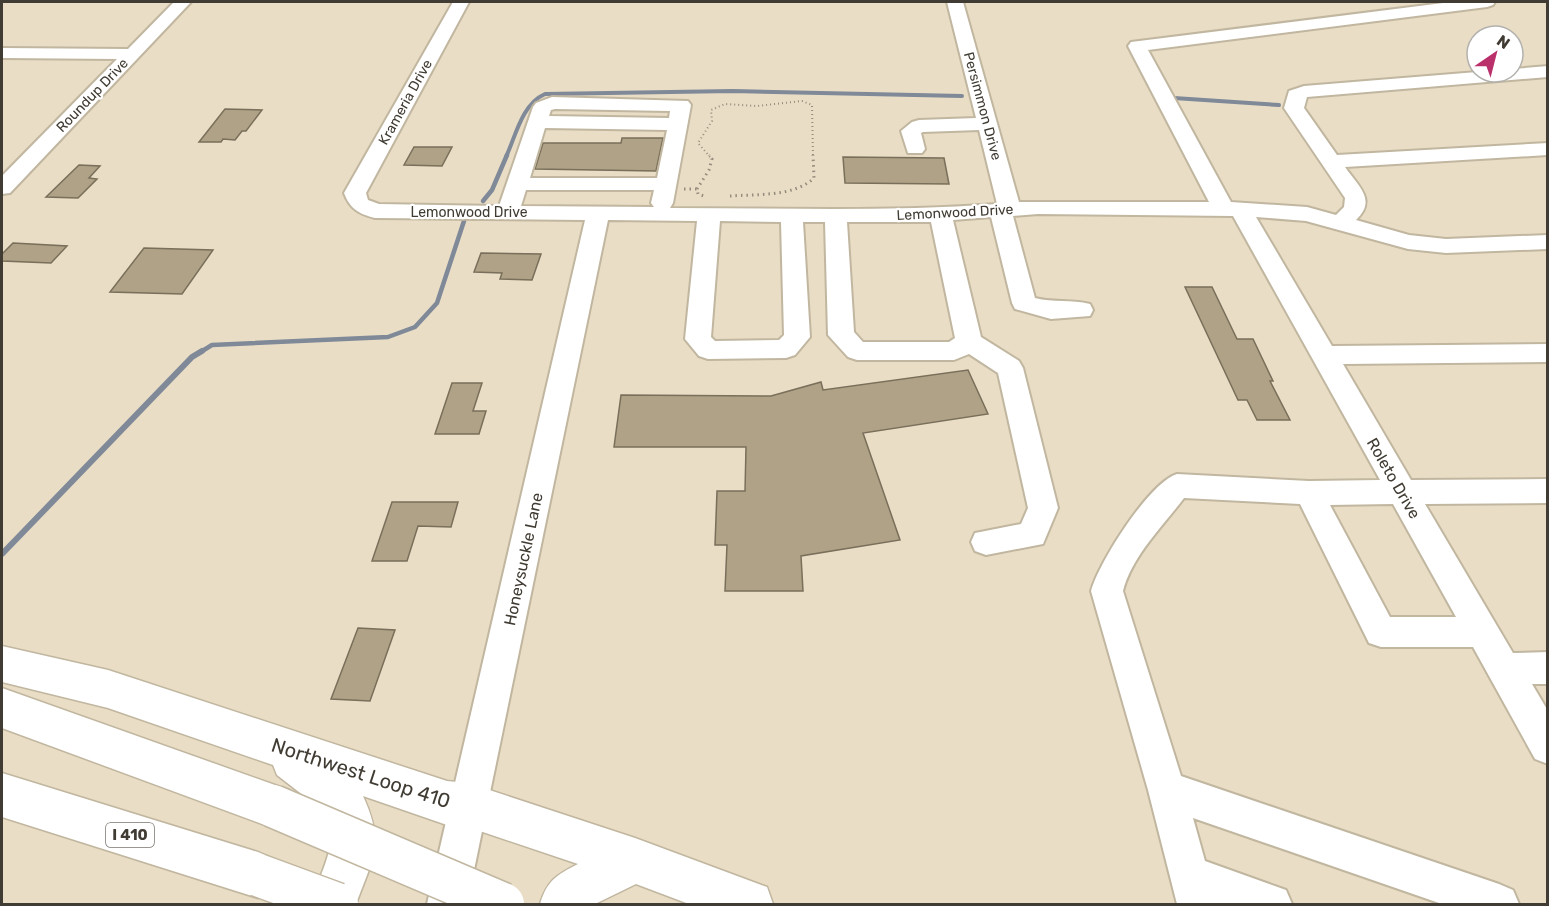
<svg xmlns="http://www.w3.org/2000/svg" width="1549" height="906" font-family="Rubik,sans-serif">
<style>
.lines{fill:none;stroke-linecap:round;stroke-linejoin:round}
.stream-far2{stroke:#7f8998;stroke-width:4}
.stream-far1{stroke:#7f8998;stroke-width:4.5}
.stream{stroke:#7f8998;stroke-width:6}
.building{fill:#afa286;stroke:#796f5a;stroke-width:1.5}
.minor-casing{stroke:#c1b69f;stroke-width:4}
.major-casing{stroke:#c1b69f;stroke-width:3}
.highway-casing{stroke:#c1b69f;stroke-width:3}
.path-far1{stroke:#958c7c;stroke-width:2;stroke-dasharray:1 3;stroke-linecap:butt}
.path{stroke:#958c7c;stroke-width:3;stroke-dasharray:1.5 4;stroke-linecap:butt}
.minor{fill:#fff;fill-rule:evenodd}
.major{fill:#fff;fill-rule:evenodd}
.highway{fill:#fff;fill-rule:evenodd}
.highway-bridge-casing{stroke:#c1b69f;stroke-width:45;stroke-linecap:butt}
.highway-bridge{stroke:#fff;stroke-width:42}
.labels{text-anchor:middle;stroke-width:4.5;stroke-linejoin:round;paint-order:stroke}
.far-street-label{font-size:14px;fill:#413c33;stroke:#fff}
.shield{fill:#fff;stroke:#7a7670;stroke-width:1.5}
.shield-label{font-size:15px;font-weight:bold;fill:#413c33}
.street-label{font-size:16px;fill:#413c33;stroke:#fff}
.near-street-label{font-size:20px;fill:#413c33;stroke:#fff}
</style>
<rect width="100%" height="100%" fill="#e9ddc6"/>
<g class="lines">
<g class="stream-far2">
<polyline points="1174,98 1279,105"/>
<path d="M506,157C516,135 522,104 545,94L733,91L962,96"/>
</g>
<g class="stream-far1">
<polyline points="483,201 492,190 507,155"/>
<polyline points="199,353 212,345 388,337 415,327 437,303 464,221"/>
</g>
<polyline class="stream" points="2,554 192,357 202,351"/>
</g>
<g class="building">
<polygon points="225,109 262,110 246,131 242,131 235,140 223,139 221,142 199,142"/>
<polygon points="622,138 663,138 656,171 535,169 543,143 621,143"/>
<polygon points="414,147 452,147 442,166 404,165"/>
<polygon points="843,157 944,158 949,184 845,183"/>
<polygon points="79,165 100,166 89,178 97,179 78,198 46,197"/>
<polygon points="13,243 67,246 51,263 2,261 2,254"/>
<polygon points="144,248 213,250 182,294 110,292"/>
<polygon points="481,253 541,254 532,280 500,279 502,273 474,272"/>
<polygon points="1185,287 1212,287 1237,339 1253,339 1273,381 1270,381 1290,420 1257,420 1247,400 1238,400"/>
<polygon points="968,370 988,414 863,433 900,540 801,556 803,591 725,591 727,545 715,545 717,491 745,491 746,447 614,447 621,395 771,396 821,382 823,390"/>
<polygon points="452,383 482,383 473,411 486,411 479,434 435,434"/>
<polygon points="392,502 458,502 451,527 418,526 407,561 372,561"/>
<polygon points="358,628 395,630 370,701 331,699"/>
</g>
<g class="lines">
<g class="minor-casing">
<g id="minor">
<polygon points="174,2 191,2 10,193 2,194 2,176 117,59 2,58 2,48 128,49"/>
<path d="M453,2H469L366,193L368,200L379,204L499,206L533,107L536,103L552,97L688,101L691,105L673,203L670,208C779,208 888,212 997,204L979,130L923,132L921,133L925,149L922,153H908L901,131L912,122L919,120L976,118L947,2H963L1019,202H1209L1128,46L1131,42L1451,2H1495L1493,5L1487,7L1148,50L1231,202L1307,207L1336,215L1344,207L1345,198L1284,108L1289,91L1304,86L1477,72H1513V69L1548,66V77L1307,97L1304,108L1337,155L1548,143V155L1345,167C1359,187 1377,200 1356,220L1409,235L1446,239L1548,235V249L1446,253L1408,249L1306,221L1256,217L1332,346L1548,344V362L1343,364L1411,480L1548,479V503L1425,504L1513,653L1548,652V684H1532L1548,711V764L1535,759L1473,647H1381L1369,643L1300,504L1184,498C1163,526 1132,556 1123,591L1181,776L1499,884L1513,890L1519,904H1442L1193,818L1205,861L1286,890L1292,904H1177L1148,790L1091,591C1099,562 1149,483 1177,474L1309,481L1380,480L1233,216L1038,214L1013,216L1035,298C1053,303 1072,299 1090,304L1093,310L1090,316L1051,319L1015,309L1012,303L991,217L953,220L981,337L1019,361L1023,368L1058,508L1043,544L986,555L975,551L971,542L975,533L1021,524L1028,508L998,373L969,354L954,360H857L848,357L828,335L825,222H803L810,337L795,355L786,358L708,359L699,356L685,339L697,221L608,220L467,904H427L585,220L375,218C359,214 350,209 344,193ZM555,109L670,111L669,118L549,116L551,110ZM545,128L667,130L657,178H530ZM526,190H654L651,203L654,207L521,206ZM720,221L781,222L784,335L779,340L715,341L711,337ZM847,222H931L955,338L949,342H863L854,332ZM1393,504L1456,617H1390L1330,505Z"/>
</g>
</g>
<g class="major-casing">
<path id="major" d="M2,646L108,670L447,781L468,783L635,838L767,887L773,904H689L636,884L595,904H540C547,881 556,875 578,864L468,827L447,825L363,796C385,844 373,858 356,904H310C319,874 340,846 326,813L277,775L273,765L108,708L2,682Z"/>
</g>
<g class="highway-casing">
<g id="highway">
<polygon points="2,688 289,790 295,806 289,822 273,828 2,728"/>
<polygon points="2,773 258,852 274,859 281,875 274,891 258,898 2,817"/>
</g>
</g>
<polyline class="path-far1" points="710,157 698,143 712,121 711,110 725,104 757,106 802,101 812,105 813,157"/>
<g class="path">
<polyline points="684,189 697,189 698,194 704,196"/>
<polyline points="697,189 709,170 712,159 709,155"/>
<path d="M730,196C756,194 794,197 814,178L813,155"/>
</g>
<use href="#minor" class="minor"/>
<use href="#major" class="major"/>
<use href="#highway" class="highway"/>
<g class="highway-bridge-casing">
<g id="highway-bridge">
<polyline points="273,806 503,904"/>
<polyline points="258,875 337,904"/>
</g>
</g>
<use href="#highway-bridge" class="highway-bridge"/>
</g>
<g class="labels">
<g class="far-street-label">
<text transform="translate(92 95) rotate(-46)" y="5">Roundup Drive</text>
<text transform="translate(405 102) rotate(-61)" y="5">Krameria Drive</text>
<text transform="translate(983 106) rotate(75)" y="5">Persimmon Drive</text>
<text x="469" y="217">Lemonwood Drive</text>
<text transform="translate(955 212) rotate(-3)" y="5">Lemonwood Drive</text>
</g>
<rect class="shield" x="106" y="823" width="48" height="24" rx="4.5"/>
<g class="shield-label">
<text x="130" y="840">I 410</text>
</g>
<g class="street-label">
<text transform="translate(1394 478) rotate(60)" y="6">Roleto Drive</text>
<text transform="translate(523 559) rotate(-78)" y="6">Honeysuckle Lane</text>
</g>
<g class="near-street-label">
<text transform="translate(361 773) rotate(18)" y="7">Northwest Loop 410</text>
</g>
</g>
<rect width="1549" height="906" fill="none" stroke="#413c33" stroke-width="6"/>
<g transform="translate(1495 54) rotate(35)"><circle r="28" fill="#ffffff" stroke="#b3b1ad" stroke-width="1.5"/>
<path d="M0-4.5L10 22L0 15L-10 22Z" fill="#ba306b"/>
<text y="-9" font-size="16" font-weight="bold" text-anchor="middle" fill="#413c33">N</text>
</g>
</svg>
